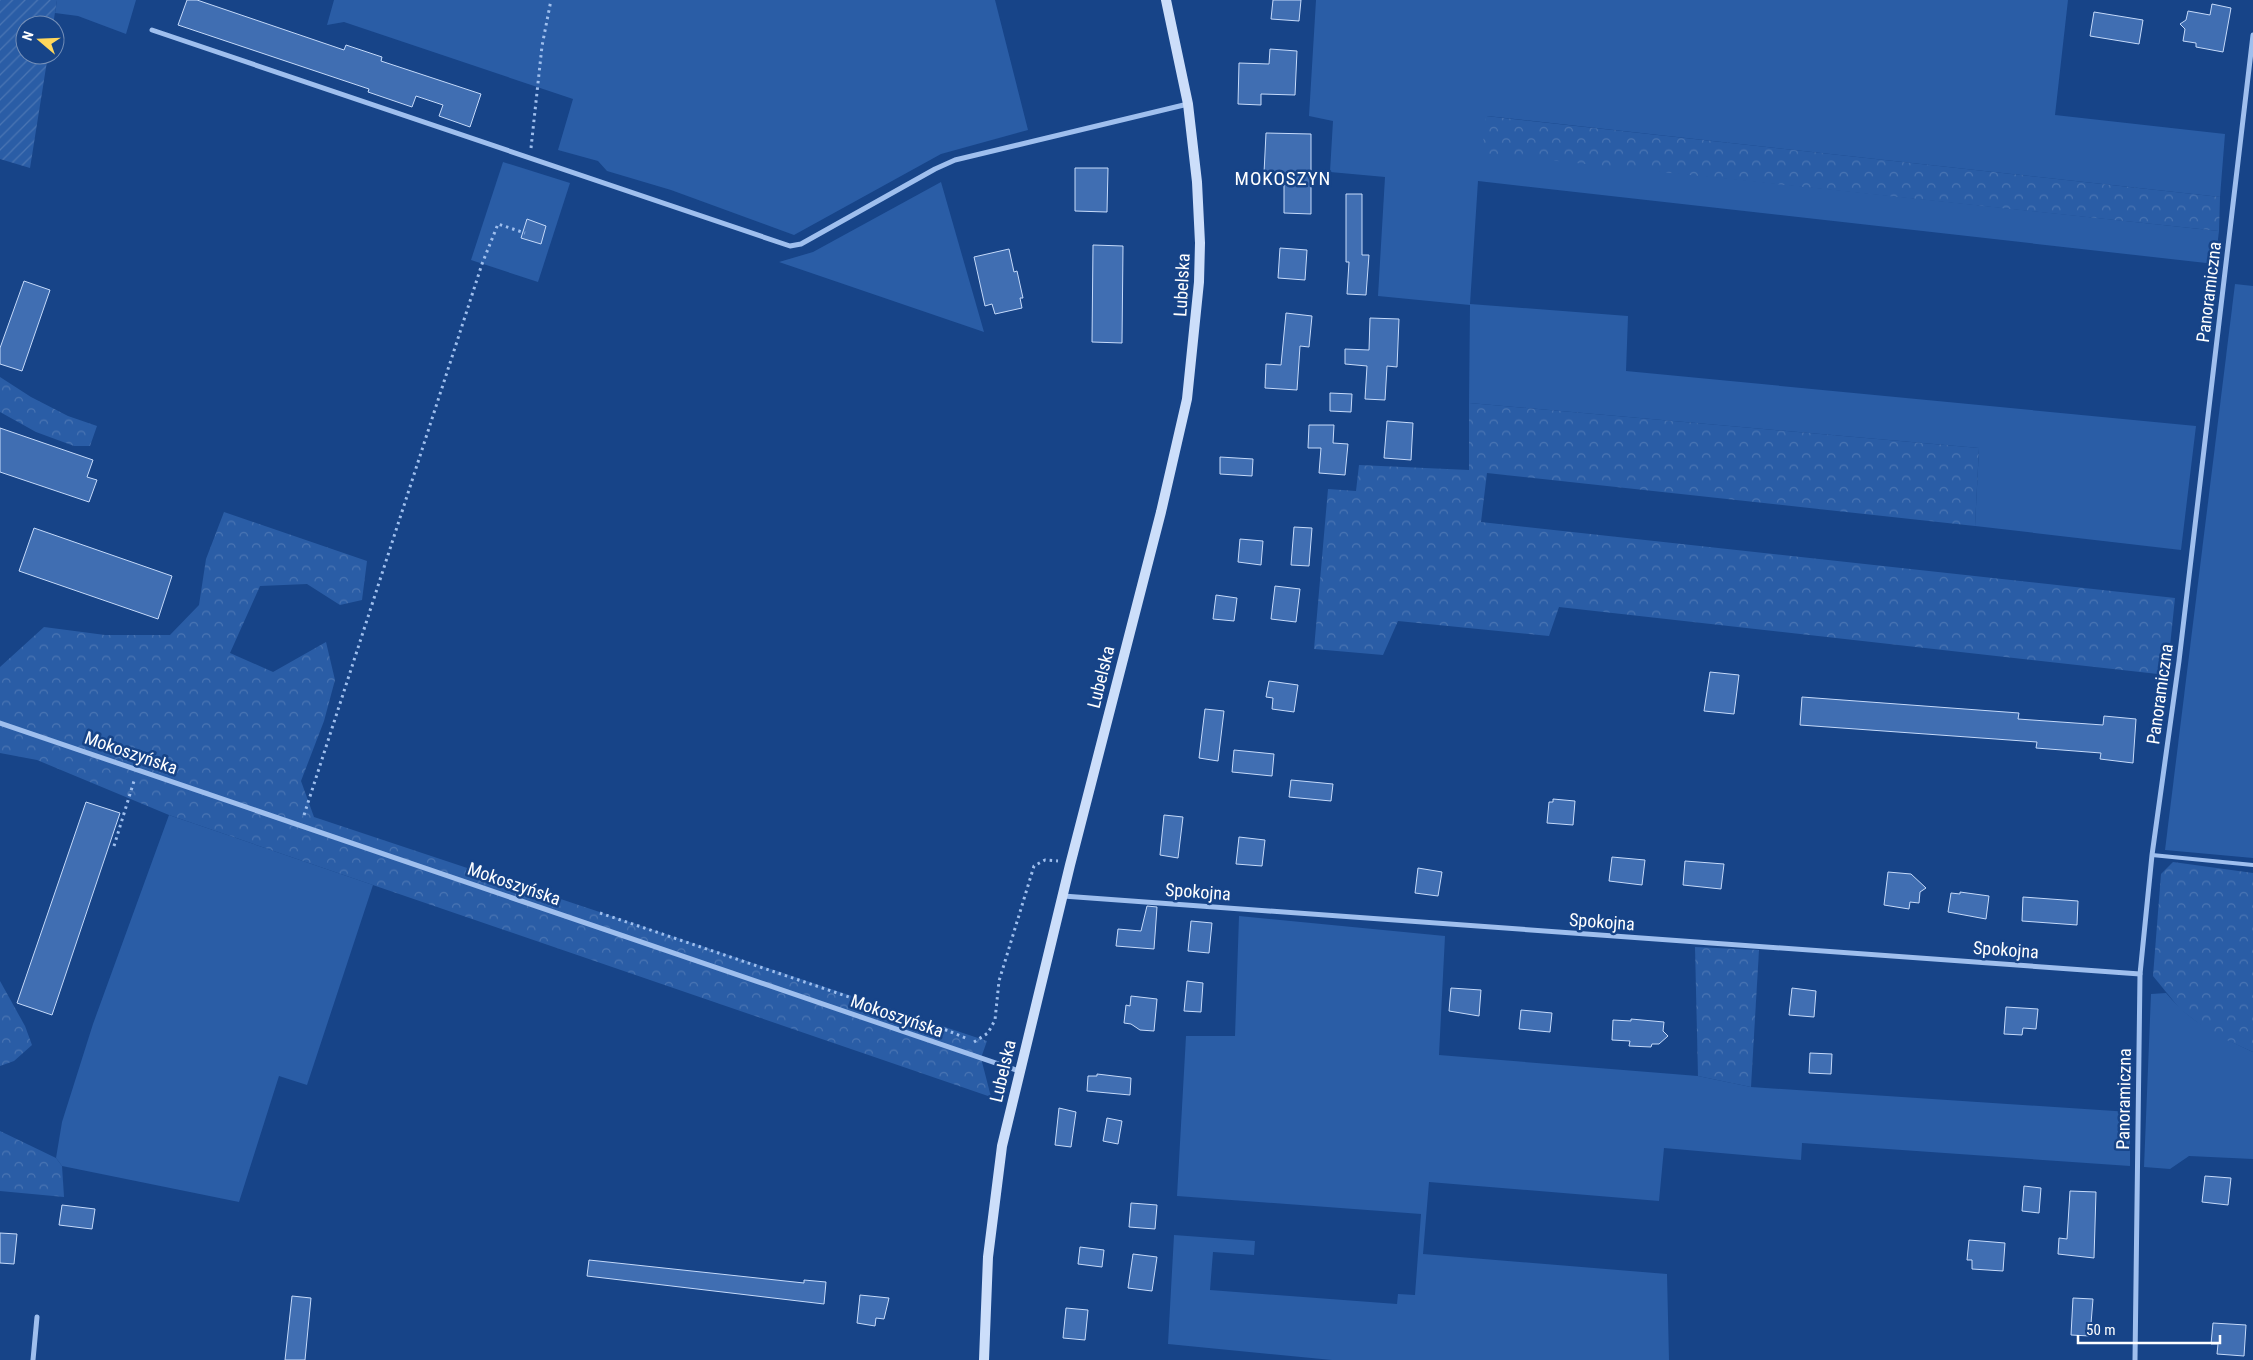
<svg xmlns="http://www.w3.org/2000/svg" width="2253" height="1360" font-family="'Roboto Condensed',sans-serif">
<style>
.grass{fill:#2a5da6}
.forest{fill:url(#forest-crowns)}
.garden{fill:url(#garden-furrows)}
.building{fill:#406eb2;stroke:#c5dafa}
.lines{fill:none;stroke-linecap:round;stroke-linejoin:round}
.path{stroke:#9fbfee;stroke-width:3;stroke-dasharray:2.5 4;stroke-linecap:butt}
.lane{stroke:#9fbfee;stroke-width:4}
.street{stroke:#9fbfee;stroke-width:5}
.secondary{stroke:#ccdefa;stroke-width:10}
.labels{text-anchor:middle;stroke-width:5;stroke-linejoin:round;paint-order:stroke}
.street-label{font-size:18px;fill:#fff;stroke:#174488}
.neighbourhood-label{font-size:19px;letter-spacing:1px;fill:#fff;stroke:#174488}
</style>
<defs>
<pattern id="forest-crowns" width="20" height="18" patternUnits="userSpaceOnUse" patternTransform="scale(1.25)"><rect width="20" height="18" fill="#2a5da6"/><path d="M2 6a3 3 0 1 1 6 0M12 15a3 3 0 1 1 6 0" fill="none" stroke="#4a75b3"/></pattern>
<pattern id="garden-furrows" width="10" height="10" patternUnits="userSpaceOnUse" patternTransform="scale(1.25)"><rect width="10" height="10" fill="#2a5da6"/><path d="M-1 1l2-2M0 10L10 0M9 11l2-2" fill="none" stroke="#4a75b3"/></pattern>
</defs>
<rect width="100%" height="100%" fill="#174488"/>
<g class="grass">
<polygon points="57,0 136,0 126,34 78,16 55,13"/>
<polygon points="334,0 995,0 1028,130 941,154 794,235 671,190 607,171 598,161 558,150 573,99 344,22 327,25"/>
<polygon points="1316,0 2068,0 2055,115 2225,134 2220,197 1487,116 1483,152 2219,231 2215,264 1478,181 1470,304 1628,316 1626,371 2196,426 2181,550 1975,526 1979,448 1469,403 1470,305 1378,296 1385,177 1330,172 1333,121 1309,116"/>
<polygon points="503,162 570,183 538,282 471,260"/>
<polygon points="941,182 984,332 779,262 813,252"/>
<polygon points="2235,284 2253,286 2253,858 2165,850"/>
<polygon points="169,815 373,885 307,1085 279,1076 239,1202 62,1166 56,1158 62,1122 93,1024"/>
<polygon points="1239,916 1445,936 1439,1055 1698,1076 1751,1087 2130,1112 2130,1166 1802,1143 1801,1160 1664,1148 1659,1201 1429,1182 1423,1254 1667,1274 1669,1360 1332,1360 1168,1344 1174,1235 1255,1241 1254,1255 1213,1252 1210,1290 1397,1304 1398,1294 1415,1295 1421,1214 1177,1196 1186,1036 1235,1036"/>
<path d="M2166,993C2190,1022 2220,1037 2253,1052V1159L2189,1156L2170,1169L2144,1167L2151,994Z"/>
</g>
<g class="forest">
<polygon points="1486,116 2220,197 2219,231 1482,153"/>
<polygon points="0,377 31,397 68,416 97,426 90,446 74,446 36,432 0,412"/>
<polygon points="1469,403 1979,448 1975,526 1487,473 1481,522 2175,598 2167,675 1559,607 1549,636 1398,621 1383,655 1314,649 1328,489 1356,491 1359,465 1469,470"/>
<polygon points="224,512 367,561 362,600 340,605 307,584 260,586 230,653 273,672 326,642 335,680 324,721 301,781 314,817 987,1041 981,1058 991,1097 169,815 37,760 0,753 0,667 44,627 105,635 170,635 199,605 206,559"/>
<polygon points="2173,862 2253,873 2253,1052 2211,1033 2180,1009 2153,976 2161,874"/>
<polygon points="1695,947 1759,950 1751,1087 1698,1076"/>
<polygon points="0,981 25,1026 32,1045 14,1061 0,1066"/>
<polygon points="0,1131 56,1158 62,1166 64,1197 0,1191"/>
</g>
<polygon class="garden" points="0,0 57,0 53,25 25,25 25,55 48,55 30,168 0,159"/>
<g class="building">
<polygon points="187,0 197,0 344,50 346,45 382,57 381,61 481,94 470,127 439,116 443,105 416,96 412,107 368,92 369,89 178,25"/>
<polygon points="1273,0 1301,0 1299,21 1271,19"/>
<polygon points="2212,4 2231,8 2223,52 2196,47 2196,43 2183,41 2185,29 2180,24 2186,20 2188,11 2210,15"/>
<polygon points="2094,12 2143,20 2139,44 2090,36"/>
<polygon points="1270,49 1297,51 1295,95 1261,94 1261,105 1238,104 1239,63 1269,64"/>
<polygon points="1266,133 1311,134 1311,214 1284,213 1284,174 1264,173"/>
<polygon points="1075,168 1108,168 1107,212 1075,211"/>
<polygon points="1346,194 1362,194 1362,255 1369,255 1366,295 1347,294 1349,262 1346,262"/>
<polygon points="527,219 546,226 541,244 521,238"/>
<polygon points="1093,245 1123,246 1122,343 1092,342"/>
<polygon points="1280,248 1307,250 1305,280 1278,278"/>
<polygon points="1009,249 1014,272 1017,271 1023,298 1020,298 1022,308 995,314 992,304 985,306 974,257"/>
<polygon points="24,281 50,290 22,371 0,364 0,348"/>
<polygon points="1286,313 1312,316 1309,347 1300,346 1297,390 1265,388 1266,364 1281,365"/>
<polygon points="1370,318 1399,319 1397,367 1387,366 1385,400 1365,399 1367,366 1345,364 1345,349 1369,350"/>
<polygon points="1330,393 1352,394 1351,412 1330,411"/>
<polygon points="1387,421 1413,423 1411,460 1384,458"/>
<polygon points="1309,425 1334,425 1333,443 1348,444 1345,475 1319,473 1321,448 1308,448"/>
<polygon points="0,428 93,460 87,477 97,480 89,502 0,472"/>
<polygon points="1220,457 1253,459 1252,476 1220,474"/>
<polygon points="1294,527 1312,528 1309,566 1291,565"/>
<polygon points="34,528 172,576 158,619 19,571"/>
<polygon points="1240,539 1263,541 1261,565 1238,562"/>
<polygon points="1275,586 1300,589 1296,622 1271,619"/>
<polygon points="1216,595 1237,598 1234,621 1213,619"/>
<polygon points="1710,672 1739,675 1734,714 1704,711"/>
<polygon points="1269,681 1298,685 1294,712 1272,709 1273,698 1266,697"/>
<polygon points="1802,697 2019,713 2018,719 2103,725 2104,716 2136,719 2133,763 2100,759 2101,753 2036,748 2037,742 1800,725"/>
<polygon points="1205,709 1224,711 1218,761 1199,758"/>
<polygon points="1234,750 1274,754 1272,776 1232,772"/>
<polygon points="1291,780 1333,784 1331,801 1289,797"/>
<polygon points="1553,799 1575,801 1573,825 1547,823 1549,802 1553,802"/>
<polygon points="86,802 120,813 52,1015 17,1003"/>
<polygon points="1164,815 1183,817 1178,858 1160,855"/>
<polygon points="1239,837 1265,840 1262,866 1236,864"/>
<polygon points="1612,857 1645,860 1642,885 1609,881"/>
<polygon points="1685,861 1724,864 1721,889 1683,885"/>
<polygon points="1418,868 1442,872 1438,896 1415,893"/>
<polygon points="1888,872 1911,874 1926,888 1920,892 1919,903 1910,902 1909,909 1884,905"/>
<polygon points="1960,892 1989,896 1986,919 1948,912 1951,893 1960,894"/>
<polygon points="2023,897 2078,901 2077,925 2022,921"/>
<polygon points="1147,906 1157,907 1154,949 1116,946 1118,929 1141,931"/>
<polygon points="1191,921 1212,923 1209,953 1188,951"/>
<polygon points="1187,981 1203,983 1201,1012 1184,1011"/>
<polygon points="1451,988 1481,990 1479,1016 1449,1011"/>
<polygon points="1792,988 1816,991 1814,1017 1789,1015"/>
<polygon points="1131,996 1157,999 1154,1031 1140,1030 1131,1024 1124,1023 1126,1005 1130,1006"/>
<polygon points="2006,1007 2038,1009 2036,1029 2023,1028 2022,1035 2004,1034"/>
<polygon points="1521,1010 1552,1013 1550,1032 1519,1029"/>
<polygon points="1631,1019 1664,1022 1663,1031 1668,1036 1659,1044 1652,1044 1651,1047 1629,1046 1630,1041 1612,1040 1613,1020 1631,1021"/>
<polygon points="1810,1053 1832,1054 1831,1074 1809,1073"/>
<polygon points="1097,1074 1131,1078 1130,1095 1087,1091 1088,1076 1097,1076"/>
<polygon points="1059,1108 1076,1112 1071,1147 1055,1145"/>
<polygon points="1107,1118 1122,1121 1118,1144 1103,1141"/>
<polygon points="2205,1176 2231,1178 2228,1205 2202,1202"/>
<polygon points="2024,1186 2041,1188 2039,1213 2022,1211"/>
<polygon points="2070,1191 2096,1192 2094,1258 2058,1254 2059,1238 2067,1239"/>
<polygon points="1131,1203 1157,1205 1155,1229 1129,1227"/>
<polygon points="62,1205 95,1209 92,1229 59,1225"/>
<polygon points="0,1233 17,1234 14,1264 0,1263"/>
<polygon points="1969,1240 2005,1243 2003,1271 1972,1269 1972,1260 1967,1260"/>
<polygon points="1080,1247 1104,1250 1102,1267 1078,1264"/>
<polygon points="1133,1254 1157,1257 1152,1291 1128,1288"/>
<polygon points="589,1260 804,1283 804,1280 826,1282 824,1304 587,1276"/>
<polygon points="860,1295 889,1298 884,1319 876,1318 875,1326 857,1323"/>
<polygon points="292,1296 311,1298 305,1360 285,1360"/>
<polygon points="2073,1298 2093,1299 2090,1336 2071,1335"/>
<polygon points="1066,1308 1088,1310 1085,1340 1063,1338"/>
<polygon points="2213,1323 2246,1325 2244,1356 2217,1354 2218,1344 2211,1344"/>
</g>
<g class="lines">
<g class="path">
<polyline points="531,148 542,46 551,0"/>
<polyline points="304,815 482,264 498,224 525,233"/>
<polyline points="114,846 134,781"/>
<polyline points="600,913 941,1028 968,1039"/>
<polyline points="974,1042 988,1033 995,1020 999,981 1034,866 1045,860 1058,861"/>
</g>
<polyline class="lane" points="2152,855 2253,865"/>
<g class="street">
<polyline points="152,30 790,246 801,244 935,169 955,160 1188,104"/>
<polyline points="0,723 1019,1071"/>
<polyline points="1063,896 2140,974"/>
<polyline points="33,1360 37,1317"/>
<polyline points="2135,1360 2140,974 2152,855 2179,661 2253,35"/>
</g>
<polyline class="secondary" points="984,1360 988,1257 1002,1146 1070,865 1161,512 1187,399 1199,282 1200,243 1197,182 1188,104 1166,0"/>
</g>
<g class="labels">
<g class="street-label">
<text transform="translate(1182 285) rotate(-87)" y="6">Lubelska</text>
<text transform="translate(2209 292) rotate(-83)" y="6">Panoramiczna</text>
<text transform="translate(1101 677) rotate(-76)" y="6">Lubelska</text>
<text transform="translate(2160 694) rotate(-82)" y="6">Panoramiczna</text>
<text transform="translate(131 753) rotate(19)" y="6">Mokoszyńska</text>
<text transform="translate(514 884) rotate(19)" y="6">Mokoszyńska</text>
<text transform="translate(1198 892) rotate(4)" y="6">Spokojna</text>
<text transform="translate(1602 922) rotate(4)" y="6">Spokojna</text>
<text transform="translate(2006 950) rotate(4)" y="6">Spokojna</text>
<text transform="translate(897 1016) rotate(19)" y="6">Mokoszyńska</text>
<text transform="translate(1003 1071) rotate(-77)" y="6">Lubelska</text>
<text transform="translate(2124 1099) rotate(-89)" y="6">Panoramiczna</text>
</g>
<g class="neighbourhood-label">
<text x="1283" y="185">MOKOSZYN</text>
</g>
</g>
<g transform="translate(40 40) rotate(289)"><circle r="24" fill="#174488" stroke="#748fb8"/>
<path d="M0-4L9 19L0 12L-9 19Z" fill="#ffd75b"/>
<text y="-8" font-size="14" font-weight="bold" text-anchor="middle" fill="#ffffff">N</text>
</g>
<path d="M2078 1335v8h142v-8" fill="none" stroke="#ffffff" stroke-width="2.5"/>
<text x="2086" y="1335" font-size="15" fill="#ffffff" stroke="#174488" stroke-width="4" paint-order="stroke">50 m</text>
</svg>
